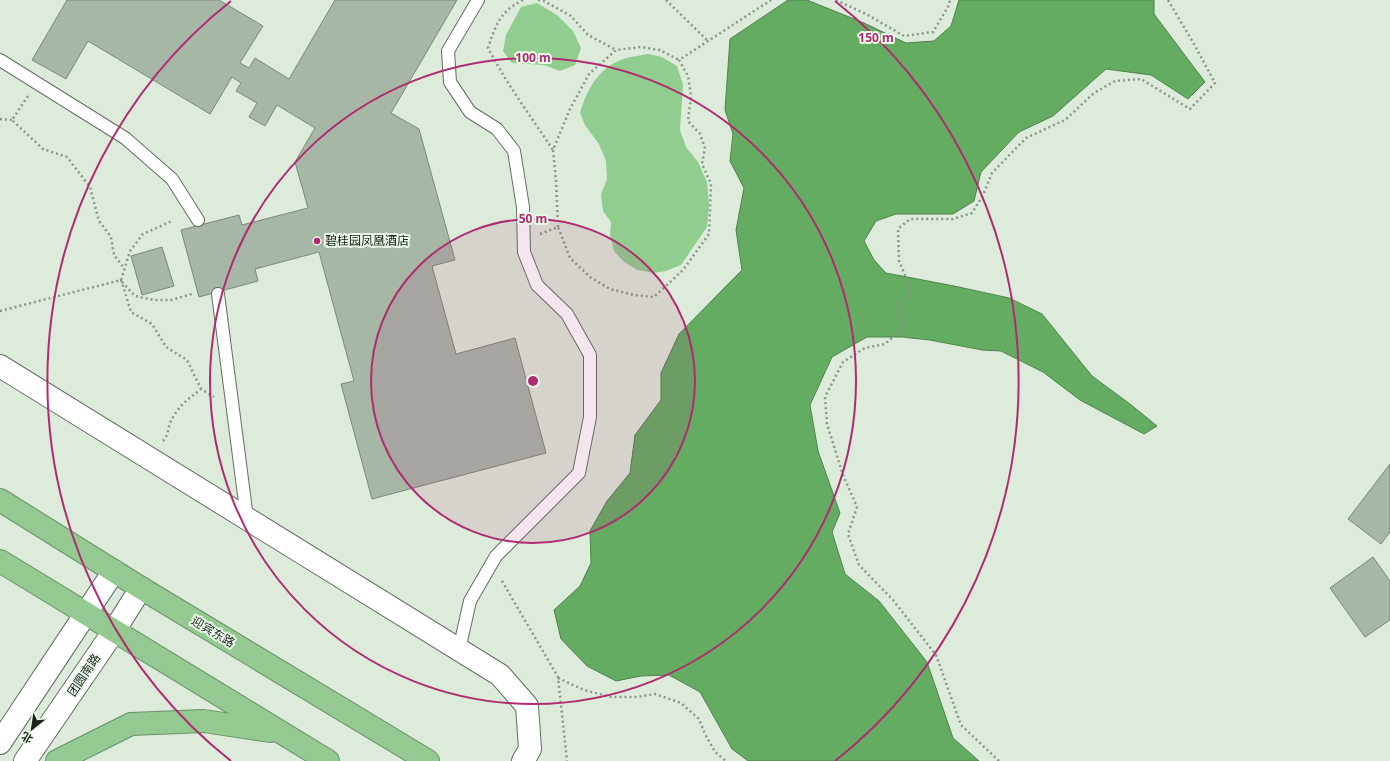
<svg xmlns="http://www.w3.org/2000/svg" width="1390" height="761" font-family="'Noto Sans','Noto Sans SC',sans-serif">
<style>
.green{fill:#91cd8e}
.water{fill:#65ac63;stroke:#4f824d}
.building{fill:#a7b7a6;stroke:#7b897a}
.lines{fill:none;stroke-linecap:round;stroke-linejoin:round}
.lane-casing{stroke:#626f61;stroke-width:14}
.street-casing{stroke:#626f61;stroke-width:24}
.secondary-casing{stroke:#626f61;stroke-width:24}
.highway-casing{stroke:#6a8f68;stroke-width:24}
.path{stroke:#8b968a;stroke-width:2.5;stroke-dasharray:2 3;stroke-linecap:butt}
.lane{stroke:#fff;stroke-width:12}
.street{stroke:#fff;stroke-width:22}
.secondary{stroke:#fff;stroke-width:22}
.highway{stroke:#94ca91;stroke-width:22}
.ring{fill:none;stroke:#b02b71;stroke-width:2}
.poi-dot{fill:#b02b71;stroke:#e9f9e8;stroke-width:1.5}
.labels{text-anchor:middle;stroke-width:4;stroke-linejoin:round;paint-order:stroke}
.poi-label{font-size:12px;fill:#1b211b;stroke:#e9f9e8;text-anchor:start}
.street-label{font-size:12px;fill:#1b211b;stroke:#e9f9e8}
.centre{fill:#b02b71;stroke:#e9f9e8;stroke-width:2}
.ring-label{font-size:12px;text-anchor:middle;font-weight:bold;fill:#b02b71;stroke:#e9f9e8;stroke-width:4;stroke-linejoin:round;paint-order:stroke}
</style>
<rect width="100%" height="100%" fill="#dcebda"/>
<g class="green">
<polygon points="537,3 557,15 573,31 581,48 575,65 560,71 544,65 512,63 503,51 506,35 521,7"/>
<path d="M648,54L662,57L677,66L683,85L680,130L686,147L698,162L707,182L709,204L707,227L681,265L666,271L654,273L637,270L623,261L614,251L610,236L611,222L603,211L601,194L607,179L606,161L599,144L585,125L580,113C585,94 596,73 614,63C625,57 637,56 648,54Z"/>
</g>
<polygon class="water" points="788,0 807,0 864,23 906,43 934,41 951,26 959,0 1154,0 1154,14 1205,82 1188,99 1151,75 1106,69 1053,116 1019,132 981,172 974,201 953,214 896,214 876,221 864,241 874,260 886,273 954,286 1009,298 1042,314 1092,376 1130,404 1157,426 1144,434 1080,400 1043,372 1001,351 982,350 930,340 902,337 867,337 832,357 810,405 818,451 840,513 832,532 845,574 879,601 927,662 953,738 979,761 748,761 732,749 700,692 669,675 641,676 616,681 587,666 561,639 554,610 580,586 591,563 590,531 607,501 630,473 635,435 661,400 661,373 679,334 742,270 736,230 744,188 730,161 733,134 725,110 730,39"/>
<g class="building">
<polygon points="67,0 219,0 263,26 240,63 249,68 255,58 289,79 335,0 457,0 391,113 419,129 455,260 432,266 456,354 515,338 546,453 372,499 341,384 354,381 319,252 255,269 258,281 199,297 181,230 239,215 242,225 308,208 295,162 315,128 277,105 265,126 249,117 257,103 236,91 241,83 232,77 210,114 88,41 66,79 32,60"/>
<polygon points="162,247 174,286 142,295 131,256"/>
<polygon points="1390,464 1390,532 1381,544 1348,519"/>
<polygon points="1373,557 1390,581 1390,620 1365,637 1330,588"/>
</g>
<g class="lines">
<g class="lane-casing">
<g id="lane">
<polyline points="0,60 125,138 172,179 198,220"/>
<polyline points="218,294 247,518"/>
<polyline points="459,650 470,601 496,556 579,473 590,417 590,355 567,314 537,285 524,252 523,207 514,151 497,129 470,112 450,82 448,51 478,0"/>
</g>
</g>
<g class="street-casing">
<polyline id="street" points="0,366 500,675 527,706 530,749 523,761"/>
</g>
<g class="secondary-casing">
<g id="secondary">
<polyline points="0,743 114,571"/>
<polyline points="25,761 114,631 141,588"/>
</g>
</g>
<g class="highway-casing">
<g id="highway">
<polyline points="0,500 141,588 428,761"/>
<polyline points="0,561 328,761"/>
<polyline points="57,761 131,724 204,721 270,731"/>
</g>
</g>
<g class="path">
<path d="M523,0C500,12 496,24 488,48C507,84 531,117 553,150"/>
<polyline points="538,0 544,1 571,16 588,35 616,50"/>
<polyline points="666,0 708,41"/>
<polyline points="836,0 868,15 904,36 933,32 949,5 950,0"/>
<polyline points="28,96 12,120 43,149 67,157 90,187 99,221 111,237 114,255 124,268"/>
<polyline points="0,119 12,120"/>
<polyline points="558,227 556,181 553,150 570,109 589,74 616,50 641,47 660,50 679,60"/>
<polyline points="540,234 558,227 570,258 590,277 610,289 634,295 654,297 683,270 709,234 711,184 702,164 705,148 700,134 688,121 691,96 688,76 679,60 771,0"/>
<polyline points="121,280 131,312 152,324 166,347 187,360 201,389"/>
<polyline points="122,282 135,296 154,300 171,300 192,294"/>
<polyline points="0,311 121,280 130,251 143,234 172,221"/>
<path d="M163,441C168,436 168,429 170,423C178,406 187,400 201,389L214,397"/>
<polyline points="502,581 558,677 567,761"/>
<polyline points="558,678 584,690 611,697 637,697 655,694 681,703 699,719 705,734 715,752 726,761"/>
<polyline points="999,761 961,725 936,655 893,600 859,565 848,534 857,507 843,475 827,424 825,397 843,362 865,348 885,344 904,327 896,304 912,291 899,261 898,229 910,219 953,219 972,213 983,195 992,173 1026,138 1065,120 1094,93 1115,81 1141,79 1190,109 1215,83 1194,44 1168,0"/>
</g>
<use href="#lane" class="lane"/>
<use href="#street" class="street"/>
<use href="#secondary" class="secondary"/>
<use href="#highway" class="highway"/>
</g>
<circle cx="533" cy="381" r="162" fill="#b02b71" fill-opacity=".12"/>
<g class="ring">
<circle cx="533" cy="381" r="162"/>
<circle cx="533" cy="381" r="323"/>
<path d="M231 761A485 485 0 0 1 231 1M835 1A485 485 0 0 1 835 761"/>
</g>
<circle class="poi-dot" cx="317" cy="241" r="4"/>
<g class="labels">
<g class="poi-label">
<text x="325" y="245">碧桂园凤凰酒店</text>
</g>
<g class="street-label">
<text transform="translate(213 632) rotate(31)" y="4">迎宾东路</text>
<text transform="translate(84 675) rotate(-56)" y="4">团圆南路</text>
</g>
</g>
<circle cx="533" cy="381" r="6" class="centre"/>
<g class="ring-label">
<text x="876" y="42">150 m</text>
<text x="533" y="62">100 m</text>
<text x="533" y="223">50 m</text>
</g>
<g transform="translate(32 729) rotate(210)" stroke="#e9f9e8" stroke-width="3" paint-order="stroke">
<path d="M0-3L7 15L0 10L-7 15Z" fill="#1b211b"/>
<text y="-6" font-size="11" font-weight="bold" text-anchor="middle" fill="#1b211b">北</text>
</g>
</svg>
